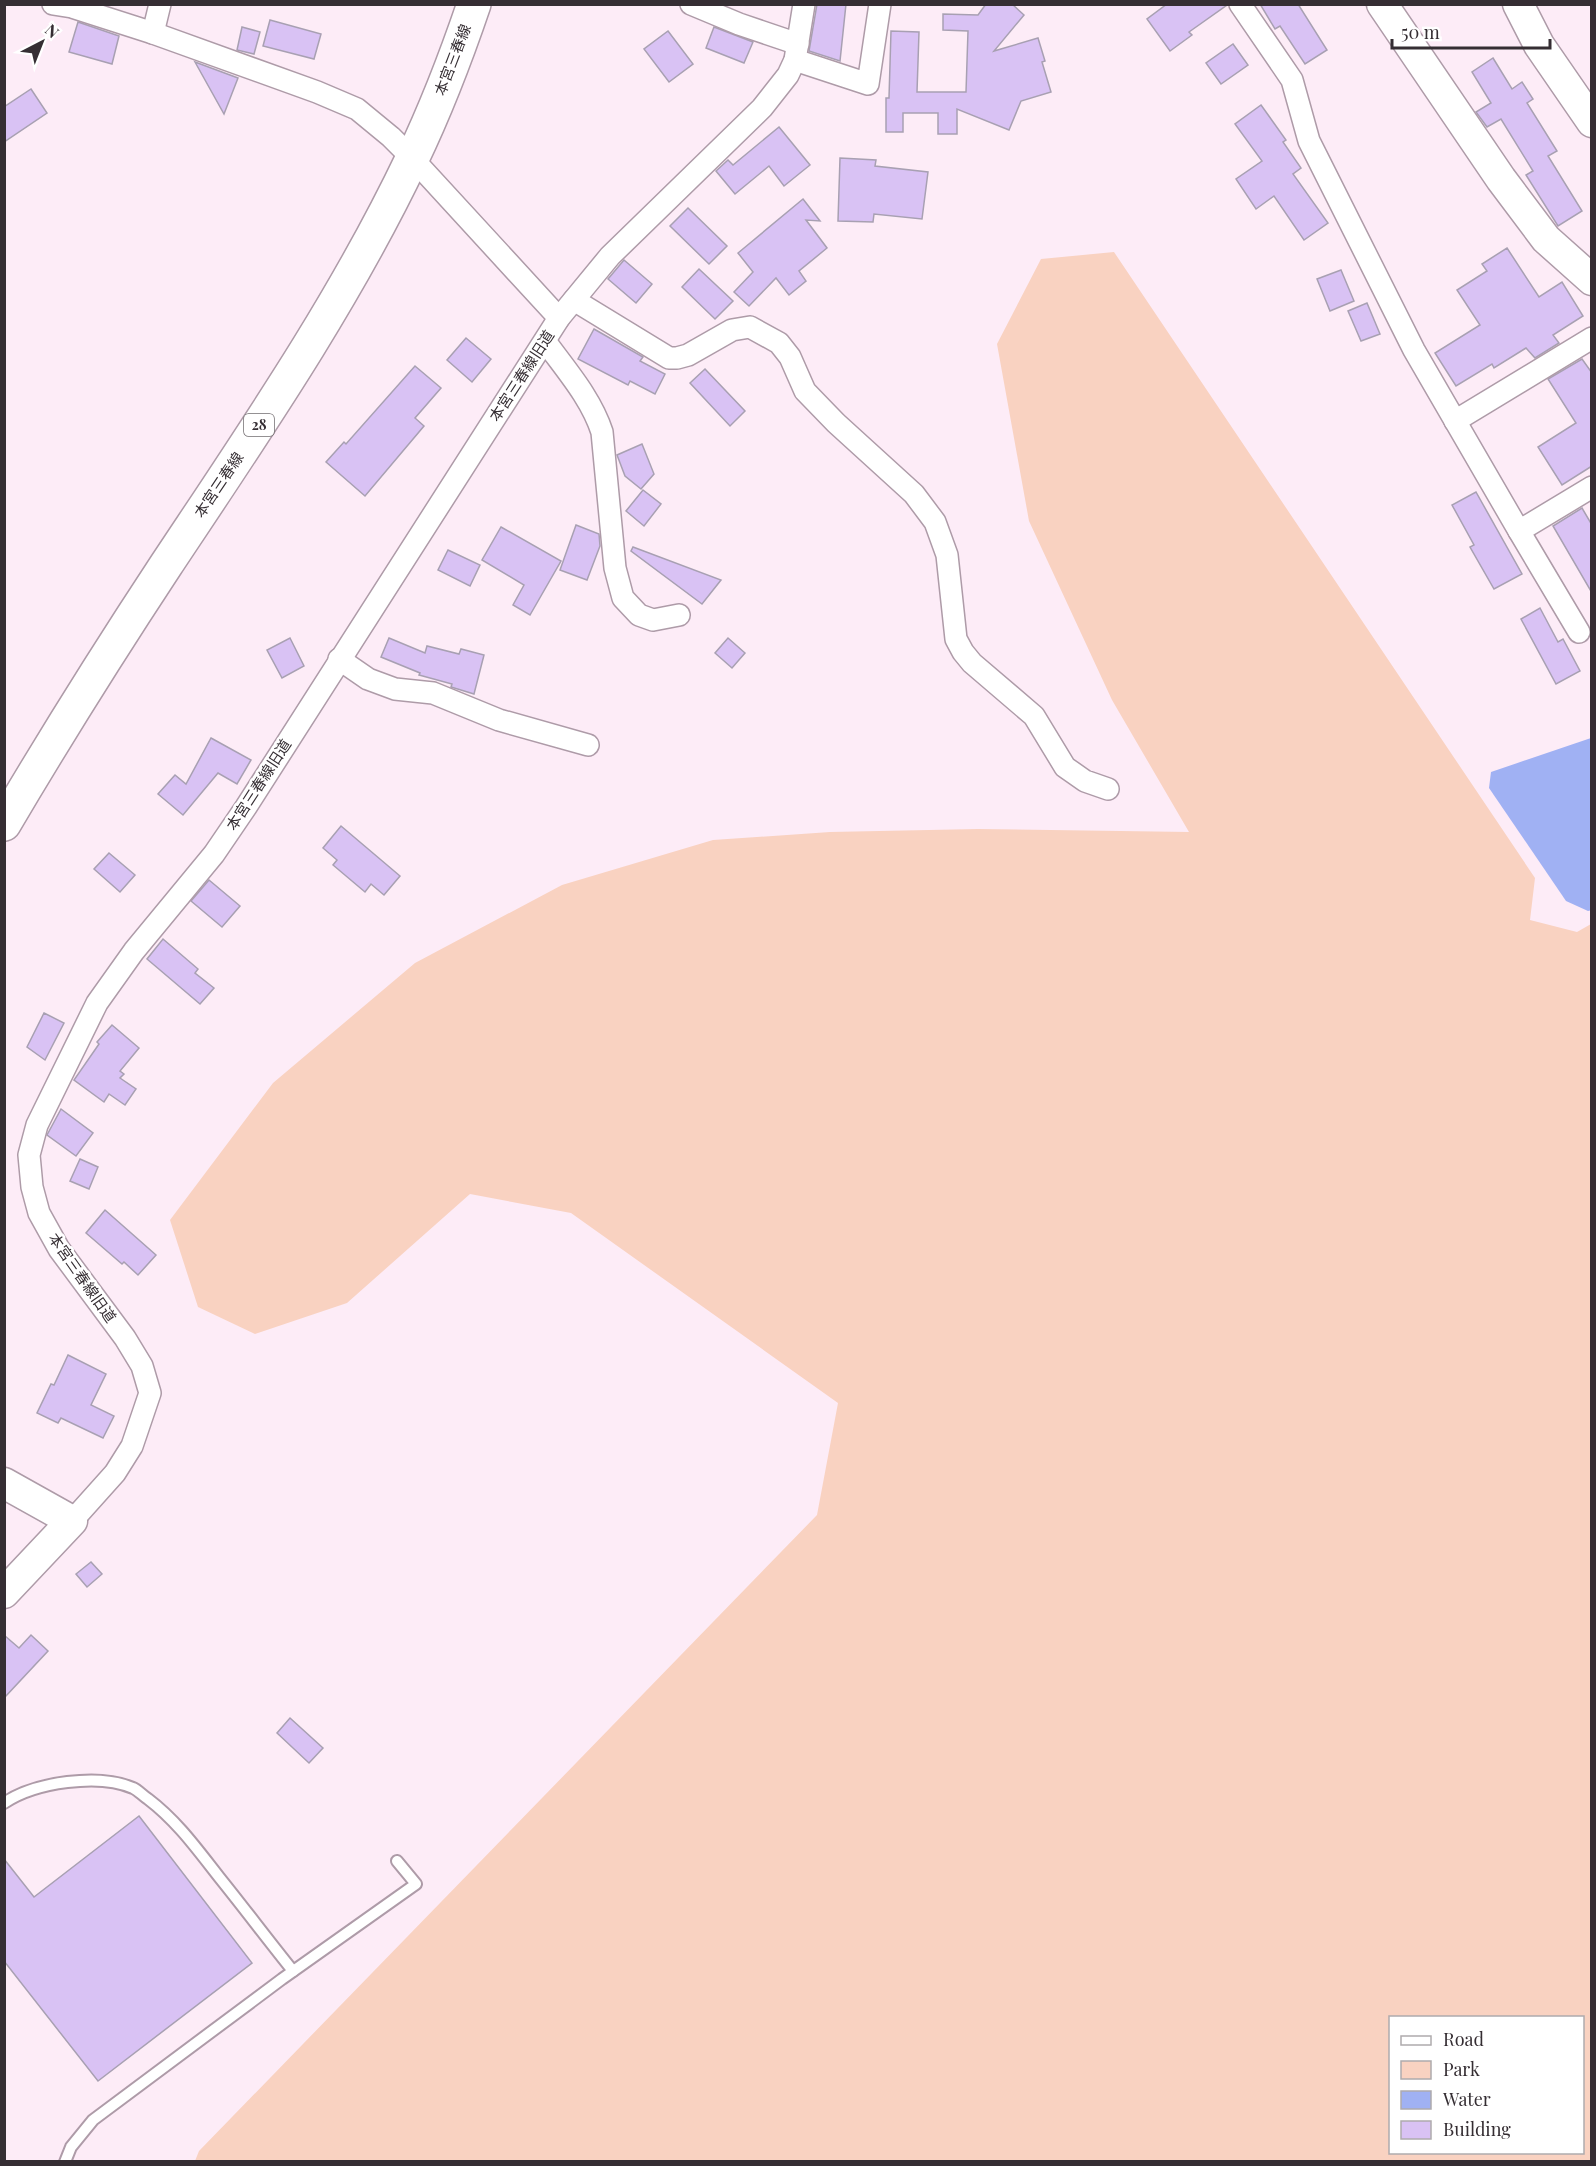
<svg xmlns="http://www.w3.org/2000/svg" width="1596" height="2166" font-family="'Playfair Display','Noto Sans JP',serif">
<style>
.green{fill:#f9d2c1;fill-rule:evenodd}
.water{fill:#a0b1f3}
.building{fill:#d9c2f4;stroke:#a8a0b2;stroke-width:1.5}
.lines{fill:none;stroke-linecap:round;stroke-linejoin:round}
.lane-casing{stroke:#ae9ba8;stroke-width:14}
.street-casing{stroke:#ae9ba8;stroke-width:24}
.secondary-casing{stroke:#ae9ba8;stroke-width:33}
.primary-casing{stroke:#ae9ba8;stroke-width:36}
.lane{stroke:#fff;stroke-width:10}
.street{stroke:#fff;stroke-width:21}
.secondary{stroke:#fff;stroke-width:30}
.primary{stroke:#fff;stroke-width:33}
.labels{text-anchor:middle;stroke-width:5;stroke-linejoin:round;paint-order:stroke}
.shield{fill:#fff;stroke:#726d70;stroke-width:1.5}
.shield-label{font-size:14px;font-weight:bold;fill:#352e33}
.street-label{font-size:15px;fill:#352e33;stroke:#fff}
</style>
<rect width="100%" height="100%" fill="#fdecf7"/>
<path class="green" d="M1114,252L1535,878L1530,920L1577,932L1591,924V2161H195L199,2151L817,1515L838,1403L571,1213L470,1194L347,1303L255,1334L198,1307L170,1220L273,1083L415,963L562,885L713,840L830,832L978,829L1189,832L1112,700L1029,521L997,344L1041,259ZM1390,2018H1582V2152H1390Z"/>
<polygon class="water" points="1591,738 1592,910 1588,911 1566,901 1489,788 1491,772"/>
<g class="building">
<polygon points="817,4 846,4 840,61 809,51"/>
<polygon points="986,4 1012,4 1024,15 994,51 1038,38 1045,61 1042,62 1051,92 1021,101 1009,130 957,109 957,134 938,134 938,113 903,113 903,132 886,132 886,98 889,98 891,31 919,32 917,92 966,92 968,31 943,30 943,14 978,15"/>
<polygon points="1167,4 1227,4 1227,5 1189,32 1192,35 1170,51 1147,19"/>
<polygon points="1260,4 1298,4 1327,50 1305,64 1280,26 1275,29"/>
<polygon points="270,20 321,34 314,59 263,46"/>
<polygon points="78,22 119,36 112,64 69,52"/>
<polygon points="242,27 260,32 254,54 237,50"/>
<polygon points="714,27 753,42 744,63 706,48"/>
<polygon points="668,31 693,64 669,82 644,49"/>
<polygon points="1233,44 1248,65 1221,84 1206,63"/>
<polygon points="1493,58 1512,89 1522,82 1533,99 1527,103 1557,151 1548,156 1582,211 1558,226 1526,175 1533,171 1501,119 1487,127 1476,112 1491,103 1472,72"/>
<polygon points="195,62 238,78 224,114"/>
<polygon points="31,89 47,113 4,142 4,107"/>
<polygon points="1261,105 1286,140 1283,142 1301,168 1293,174 1328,223 1304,240 1274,196 1256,209 1236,179 1262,161 1235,124"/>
<polygon points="779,127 810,165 784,186 769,166 735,194 716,171 728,160 733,165"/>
<polygon points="840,158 876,160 875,166 928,172 922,219 874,214 873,222 838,221"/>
<polygon points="803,199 820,221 806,220 827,248 799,271 806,281 789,295 776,278 749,306 734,292 753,272 738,253"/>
<polygon points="688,208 727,246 709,264 670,226"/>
<polygon points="1507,248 1539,297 1562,282 1583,316 1553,335 1559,343 1535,358 1526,348 1494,368 1492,364 1456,386 1435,353 1480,325 1457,290 1487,271 1482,264"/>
<polygon points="624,260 652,284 636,303 608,279"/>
<polygon points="699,269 733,301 715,319 682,287"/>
<polygon points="1341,270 1354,301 1330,311 1317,279"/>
<polygon points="1367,303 1380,334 1361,341 1348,311"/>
<polygon points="594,329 643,357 640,361 665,374 655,394 630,381 628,385 578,359"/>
<polygon points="466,338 491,359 472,382 447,360"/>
<polygon points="1582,359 1592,373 1592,466 1562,485 1538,447 1576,423 1548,379"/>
<polygon points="415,366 441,388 415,418 424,426 365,496 326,462 344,442 346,444"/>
<polygon points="705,369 745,411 730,426 690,383"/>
<polygon points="642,444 654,474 641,489 625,476 617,455"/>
<polygon points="643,490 661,504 644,526 626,511"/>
<polygon points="1476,492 1522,574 1494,589 1470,547 1474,545 1452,505"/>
<polygon points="1582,508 1592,525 1592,593 1553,526"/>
<polygon points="576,525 599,534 600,546 587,580 560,570"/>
<polygon points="501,527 561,561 530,615 513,605 524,585 482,560"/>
<polygon points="633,547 721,580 702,604 631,551"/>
<polygon points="448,550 480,565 470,586 438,570"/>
<polygon points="1540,608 1558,642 1563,639 1580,671 1556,684 1521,619"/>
<polygon points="290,638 304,666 282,678 267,650"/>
<polygon points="389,638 425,653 427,646 459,654 461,649 484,655 474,694 451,687 452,684 419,675 420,673 381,657"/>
<polygon points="728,638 745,653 732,668 715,653"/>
<polygon points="211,738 251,760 237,784 218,773 183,815 158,794 175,775 186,784"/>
<polygon points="341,826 400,876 384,895 371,884 365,892 333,865 337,860 323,848"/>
<polygon points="109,853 135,875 120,892 94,869"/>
<polygon points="209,880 240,906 222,927 191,901"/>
<polygon points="163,939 198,969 195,973 214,988 200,1004 147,959"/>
<polygon points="44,1013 64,1023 45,1060 27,1047"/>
<polygon points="112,1025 139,1048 120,1071 124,1074 120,1078 136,1089 125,1105 109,1094 104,1102 74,1080 99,1044 97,1042"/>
<polygon points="61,1109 93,1133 76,1156 47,1135"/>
<polygon points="80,1159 98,1167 89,1189 70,1181"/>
<polygon points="105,1210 156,1255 138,1275 124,1262 122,1264 86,1233"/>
<polygon points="68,1355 106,1374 91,1405 114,1416 103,1438 61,1418 58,1423 37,1413 51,1384 54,1385"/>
<polygon points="91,1562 102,1574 87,1587 76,1574"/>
<polygon points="4,1635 19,1648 31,1635 48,1651 4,1698"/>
<polygon points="290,1718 323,1748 309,1763 277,1733"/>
<polygon points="139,1816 252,1963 98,2081 4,1961 4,1859 34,1897"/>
</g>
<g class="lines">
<g class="lane-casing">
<g id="lane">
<path d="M4,1803C35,1782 99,1773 133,1788C138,1790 143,1796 148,1799C177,1821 197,1849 219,1877C244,1908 268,1940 293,1971"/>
<polyline points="65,2162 71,2147 93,2120 282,1979 416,1884 397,1861"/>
</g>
</g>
<g class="street-casing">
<g id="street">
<polyline points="53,4 72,7 153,33 317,92 357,109 391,137 413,159 559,318"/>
<polyline points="691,4 739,24 798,44"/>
<polyline points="1240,4 1292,80 1309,141 1414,350 1519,531 1592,487"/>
<polyline points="153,33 160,4"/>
<polyline points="795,60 868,84 880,4"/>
<polyline points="574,300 669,358 677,358 688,355 732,330 750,327 779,343 790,357 805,391 836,423 914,494 935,522 947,555 956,639 963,652 972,663 1034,716 1065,767 1085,781 1108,789"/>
<path d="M545,341C566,370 591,398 602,432L615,568L623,598L639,615L653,620L679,615"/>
<polyline points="1455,421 1592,338"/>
<polyline points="1519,531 1579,632"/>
<polyline points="339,659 368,679 395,689 433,693 499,720 588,745"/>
<polyline points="72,1521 115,1473 132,1446 150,1393 142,1366 125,1338 59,1249 39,1213 32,1187 29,1155 37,1125 97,1003 134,951 214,854 246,807 559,318 610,256 762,108 788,75 795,60 804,4"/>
</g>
</g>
<g class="secondary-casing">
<g id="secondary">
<polyline points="1382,4 1501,179 1546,239 1592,280"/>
<polyline points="1518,4 1539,45 1592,122"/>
<polyline points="4,1483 72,1521 4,1593"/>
</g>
</g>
<g class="primary-casing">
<path id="primary" d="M4,824C56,736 110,650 166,565C253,434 344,302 412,159C436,109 456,57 474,4"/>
</g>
<use href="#lane" class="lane"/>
<use href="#street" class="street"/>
<use href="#secondary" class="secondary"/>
<use href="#primary" class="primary"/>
</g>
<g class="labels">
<rect class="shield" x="244" y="414" width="30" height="22" rx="4.5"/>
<g class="shield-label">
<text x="259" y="430">28</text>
</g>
<g class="street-label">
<text transform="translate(453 60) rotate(-69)" y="5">本宮三春線</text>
<text transform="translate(522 376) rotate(-57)" y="5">本宮三春線旧道</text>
<text transform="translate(219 485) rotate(-56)" y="5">本宮三春線</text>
<text transform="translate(259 785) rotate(-57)" y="5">本宮三春線旧道</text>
<text transform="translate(82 1278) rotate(55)" y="5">本宮三春線旧道</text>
</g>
</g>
<rect width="1596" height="2166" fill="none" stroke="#352e33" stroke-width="12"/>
<rect x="1389" y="2016" width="195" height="138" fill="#ffffff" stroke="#aeabad" stroke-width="1.5"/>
<rect x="1401" y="2036" width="30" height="9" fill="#ffffff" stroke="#aeabad" stroke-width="1.5"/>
<text x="1443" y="2046" font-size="18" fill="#352e33">Road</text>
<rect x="1401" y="2061" width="30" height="18" fill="#f9d2c1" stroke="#aeabad" stroke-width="1.5"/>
<text x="1443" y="2076" font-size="18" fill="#352e33">Park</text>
<rect x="1401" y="2091" width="30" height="18" fill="#a0b1f3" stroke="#aeabad" stroke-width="1.5"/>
<text x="1443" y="2106" font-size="18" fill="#352e33">Water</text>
<rect x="1401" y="2121" width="30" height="18" fill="#d9c2f4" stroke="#aeabad" stroke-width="1.5"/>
<text x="1443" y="2136" font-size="18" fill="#352e33">Building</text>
<g transform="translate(42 42) rotate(42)" stroke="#ffffff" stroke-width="4.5" paint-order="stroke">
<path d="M0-4.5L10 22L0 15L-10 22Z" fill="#352e33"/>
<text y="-9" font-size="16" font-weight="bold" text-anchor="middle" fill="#352e33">N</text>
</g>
<path d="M1392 39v9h158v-9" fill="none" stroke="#352e33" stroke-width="3"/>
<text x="1401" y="39" font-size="18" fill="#352e33" stroke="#ffffff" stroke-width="4.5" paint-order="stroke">50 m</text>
</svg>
